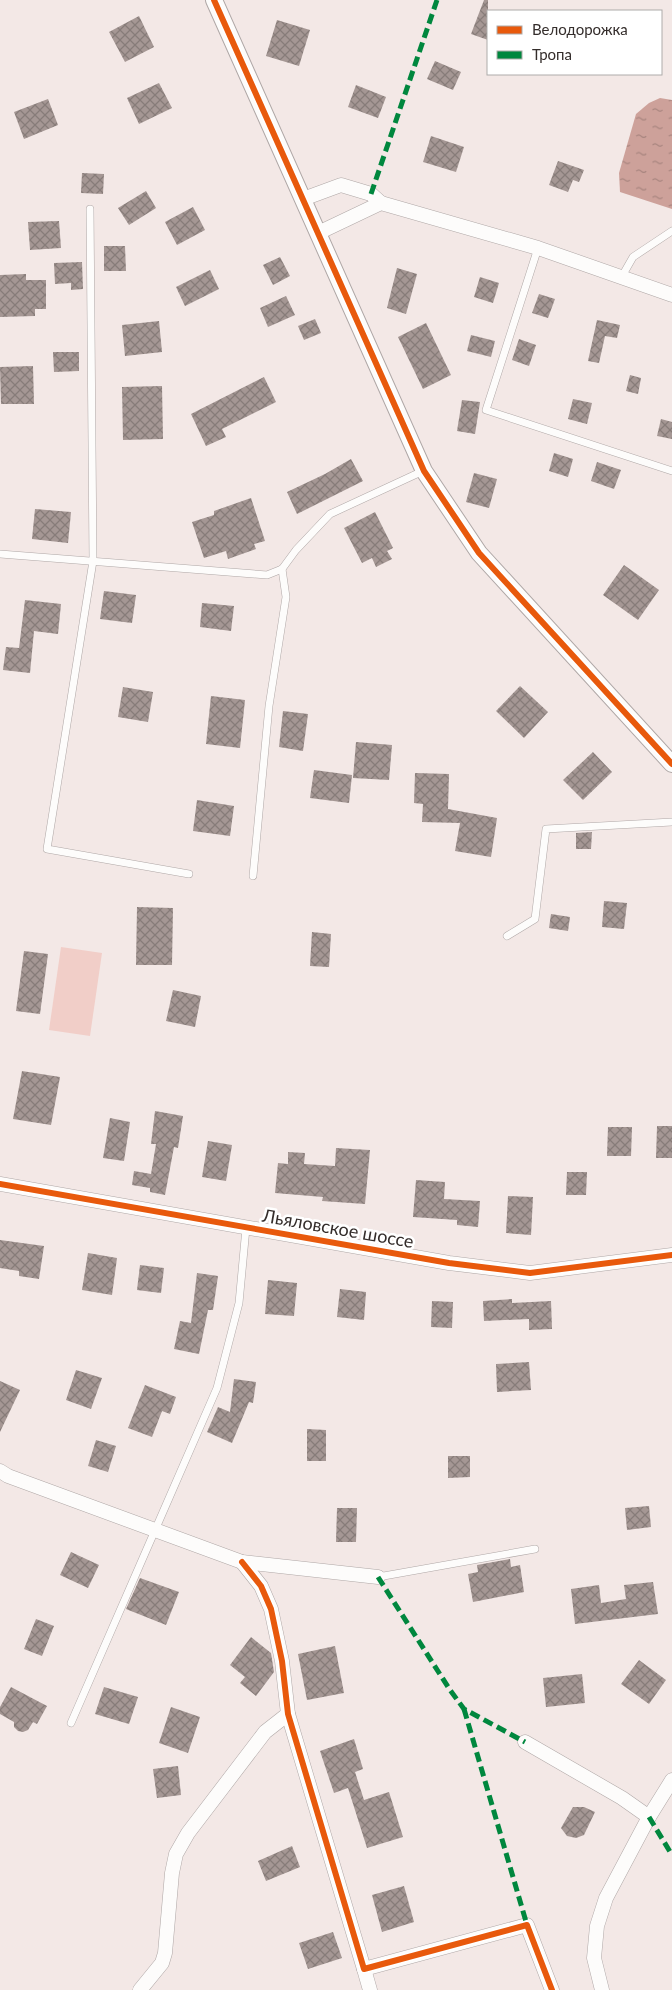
<svg xmlns="http://www.w3.org/2000/svg" width="672" height="1990" font-family="Lato,sans-serif">
<style>
.pitch{fill:#f1cec8}
.water{fill:url(#water-ripples)}
.building{fill:url(#building-cross-hatch)}
.lines{fill:none;stroke-linecap:round;stroke-linejoin:round}
.service-casing{stroke:#afa7a6;stroke-width:8}
.minor-casing{stroke:#afa7a6;stroke-width:15}
.tertiary-casing{stroke:#afa7a6;stroke-width:18}
.service{stroke:#fdfcfb;stroke-width:7}
.minor{stroke:#fdfcfb;stroke-width:14}
.tertiary{stroke:#fdfcfb;stroke-width:16}
.quiet{stroke:#00873e;stroke-width:5;stroke-dasharray:10 5;stroke-linecap:butt}
.cycleway-casing{stroke:#fff;stroke-width:9}
.cycleway{stroke:#e8590c;stroke-width:6}
.labels{text-anchor:middle;stroke-width:5;stroke-linejoin:round;paint-order:stroke}
.street-label{font-size:18px;fill:#342d2b;stroke:#fff}
</style>
<defs>
<pattern id="water-ripples" width="26" height="14" patternUnits="userSpaceOnUse" patternTransform="scale(1.25)"><rect width="26" height="14" fill="#cda19a"/><path d="M2 4q2-2 4 0t4 0M15 11q2-2 4 0t4 0" fill="none" stroke="#a7847e"/></pattern>
<pattern id="building-cross-hatch" width="8" height="8" patternUnits="userSpaceOnUse" patternTransform="scale(1.25)"><rect width="8" height="8" fill="#a59794"/><path d="M0 0l8 8M0 8l8-8" fill="none" stroke="#877c79"/></pattern>
</defs>
<rect width="100%" height="100%" fill="#f3e8e6"/>
<polygon class="pitch" points="61,947 102,953 90,1036 49,1030"/>
<polygon class="water" points="660,98 672,100 672,209 620,192 619,173 636,114 649,103"/>
<g class="building">
<polygon points="484,0 488,0 488,40 471,34"/>
<polygon points="139,16 154,47 125,62 109,32"/>
<polygon points="277,20 310,30 299,66 266,56"/>
<polygon points="435,61 461,72 453,90 427,79"/>
<polygon points="159,83 172,108 139,124 127,98"/>
<polygon points="356,85 386,97 378,118 348,107"/>
<polygon points="48,99 58,125 24,139 14,112"/>
<polygon points="431,136 464,147 456,172 423,162"/>
<polygon points="558,161 584,170 579,182 573,180 568,192 549,185"/>
<polygon points="82,173 104,174 103,194 81,193"/>
<polygon points="146,191 156,208 129,225 118,208"/>
<polygon points="193,207 205,230 177,245 165,222"/>
<polygon points="59,221 61,248 30,250 28,222"/>
<polygon points="104,246 125,246 126,271 104,271"/>
<polygon points="280,257 290,276 273,285 263,265"/>
<polygon points="82,262 83,289 71,290 71,283 55,284 54,263"/>
<polygon points="397,268 417,274 406,314 387,308"/>
<polygon points="210,270 219,289 185,306 176,287"/>
<polygon points="26,274 26,280 46,280 46,309 35,309 35,316 0,317 0,275"/>
<polygon points="480,277 499,283 493,303 474,297"/>
<polygon points="539,294 555,299 548,318 532,313"/>
<polygon points="286,296 295,315 268,327 260,308"/>
<polygon points="315,319 321,333 304,340 298,326"/>
<polygon points="597,320 620,325 617,338 605,336 599,363 588,361"/>
<polygon points="159,321 162,352 125,356 122,325"/>
<polygon points="426,323 451,375 423,389 398,337"/>
<polygon points="471,335 495,341 491,357 467,351"/>
<polygon points="519,339 536,345 529,366 512,360"/>
<polygon points="53,352 79,352 79,371 54,372"/>
<polygon points="33,366 34,404 1,404 0,367"/>
<polygon points="630,375 641,378 638,394 626,391"/>
<polygon points="264,377 276,402 222,429 226,437 206,446 191,414"/>
<polygon points="162,386 163,439 123,440 122,387"/>
<polygon points="573,399 592,403 587,424 568,419"/>
<polygon points="462,400 480,402 475,434 457,431"/>
<polygon points="661,419 672,422 672,439 657,436"/>
<polygon points="554,453 573,459 568,477 549,471"/>
<polygon points="351,459 363,481 297,514 287,492 325,474"/>
<polygon points="597,462 621,470 614,489 591,481"/>
<polygon points="474,473 497,479 489,508 466,502"/>
<polygon points="251,498 265,541 254,544 256,549 228,559 226,551 204,558 192,522 214,515 214,511"/>
<polygon points="35,509 71,512 68,543 32,539"/>
<polygon points="375,512 393,548 387,551 392,559 376,567 372,558 362,563 344,528"/>
<polygon points="624,565 659,590 638,620 603,595"/>
<polygon points="104,591 136,595 132,623 100,619"/>
<polygon points="25,600 61,604 58,634 34,631 30,673 3,670 6,647 19,648"/>
<polygon points="202,603 234,606 231,631 200,627"/>
<polygon points="520,686 548,712 524,738 496,711"/>
<polygon points="123,687 153,692 148,722 118,717"/>
<polygon points="211,696 245,700 240,748 206,744"/>
<polygon points="283,711 308,714 303,751 279,747"/>
<polygon points="356,742 392,745 389,780 353,778"/>
<polygon points="593,752 612,772 583,800 563,780"/>
<polygon points="314,770 352,775 349,803 310,798"/>
<polygon points="415,773 449,774 448,809 497,818 491,857 455,851 460,823 422,822 423,804 414,803"/>
<polygon points="197,800 234,806 230,836 193,831"/>
<polygon points="592,832 591,849 576,849 576,833"/>
<polygon points="604,901 627,903 624,929 602,927"/>
<polygon points="137,907 173,908 172,965 136,965"/>
<polygon points="551,914 570,917 568,931 549,928"/>
<polygon points="312,932 331,934 329,967 310,966"/>
<polygon points="24,951 48,954 40,1014 16,1011"/>
<polygon points="173,990 201,996 195,1027 166,1021"/>
<polygon points="22,1071 60,1077 51,1125 13,1119"/>
<polygon points="155,1111 183,1116 178,1148 174,1147 165,1195 150,1192 150,1188 132,1185 134,1171 151,1174 156,1144 151,1144"/>
<polygon points="110,1118 130,1122 124,1161 103,1158"/>
<polygon points="657,1126 672,1126 672,1158 656,1158"/>
<polygon points="608,1127 632,1127 631,1156 607,1156"/>
<polygon points="208,1141 232,1145 226,1181 202,1177"/>
<polygon points="336,1148 370,1150 365,1204 322,1201 323,1197 275,1193 278,1163 288,1164 288,1152 305,1153 304,1164 335,1166"/>
<polygon points="567,1172 587,1172 586,1195 566,1195"/>
<polygon points="416,1180 445,1182 444,1199 480,1201 478,1227 457,1225 457,1220 413,1217"/>
<polygon points="508,1196 533,1197 531,1235 506,1233"/>
<polygon points="0,1240 44,1246 39,1279 19,1276 19,1271 0,1268"/>
<polygon points="88,1253 117,1258 112,1295 82,1290"/>
<polygon points="140,1265 164,1268 161,1293 137,1290"/>
<polygon points="197,1273 218,1276 213,1310 208,1310 199,1354 174,1349 180,1321 191,1323"/>
<polygon points="268,1280 297,1283 294,1316 265,1314"/>
<polygon points="340,1289 366,1292 364,1320 337,1317"/>
<polygon points="512,1299 512,1303 551,1301 552,1329 529,1330 529,1319 484,1321 483,1301"/>
<polygon points="432,1301 453,1302 452,1328 431,1327"/>
<polygon points="529,1362 531,1390 497,1392 496,1364"/>
<polygon points="76,1370 102,1378 91,1409 66,1400"/>
<polygon points="234,1379 256,1382 253,1403 249,1402 232,1443 207,1432 218,1407 230,1412"/>
<polygon points="0,1381 20,1390 0,1432"/>
<polygon points="145,1385 176,1397 170,1414 162,1411 152,1437 128,1428"/>
<polygon points="307,1429 326,1430 326,1461 307,1461"/>
<polygon points="96,1440 116,1446 108,1472 88,1466"/>
<polygon points="448,1456 470,1456 470,1477 448,1478"/>
<polygon points="649,1506 651,1527 627,1530 625,1508"/>
<polygon points="337,1508 357,1508 356,1542 336,1542"/>
<polygon points="71,1552 99,1565 88,1588 60,1575"/>
<polygon points="510,1559 511,1567 520,1565 524,1592 473,1602 468,1574 478,1572 477,1565"/>
<polygon points="140,1578 179,1592 166,1625 126,1609"/>
<polygon points="653,1582 658,1614 575,1624 571,1589 599,1585 601,1603 626,1599 624,1585"/>
<polygon points="36,1619 54,1626 42,1656 24,1649"/>
<polygon points="251,1637 271,1653 274,1672 256,1696 240,1683 245,1677 230,1665"/>
<polygon points="335,1646 344,1693 307,1700 298,1654"/>
<polygon points="639,1660 666,1680 649,1704 621,1684"/>
<polygon points="582,1674 585,1703 546,1707 543,1678"/>
<polygon points="11,1687 47,1706 37,1724 33,1722 28,1730 23,1732 18,1731 14,1727 14,1722 0,1714 0,1707"/>
<polygon points="104,1687 138,1697 129,1724 95,1714"/>
<polygon points="171,1707 200,1717 188,1753 159,1743"/>
<polygon points="354,1739 363,1769 355,1772 364,1800 389,1792 403,1837 367,1848 348,1788 334,1793 320,1751"/>
<polygon points="178,1766 181,1795 157,1798 153,1769"/>
<polygon points="573,1807 584,1807 595,1812 584,1835 576,1838 567,1836 561,1828"/>
<polygon points="292,1846 300,1867 266,1881 258,1861"/>
<polygon points="404,1886 414,1922 382,1932 372,1895"/>
<polygon points="333,1932 342,1958 308,1969 299,1943"/>
</g>
<g class="lines">
<g class="service-casing">
<g id="service">
<polyline points="90,209 93,561 47,849 189,874"/>
<polyline points="538,248 486,410 672,471"/>
<polyline points="621,278 633,257 672,231"/>
<polyline points="0,554 267,575 282,569 296,550 330,514 423,471"/>
<polyline points="253,876 269,706 286,597 282,569"/>
<polyline points="507,936 535,919 546,829 672,822"/>
<polyline points="378,1577 535,1549"/>
<polyline points="71,1723 217,1388 239,1303 246,1228"/>
</g>
</g>
<g class="minor-casing">
<g id="minor">
<polyline points="303,199 341,185 371,194 381,203"/>
<polyline points="318,233 381,203 538,248 672,295"/>
<polyline points="0,1184 449,1263 530,1273 672,1255"/>
<polyline points="0,1471 8,1476 242,1562 378,1577"/>
<polyline points="242,1562 261,1586 271,1609 282,1661 288,1714 364,1969 527,1925 552,1990"/>
<polyline points="525,1742 622,1798 649,1817"/>
<polyline points="364,1969 370,1990"/>
<polyline points="140,1990 162,1963 165,1953 172,1873 176,1854 188,1833 265,1732 288,1714"/>
<polyline points="602,1990 594,1958 597,1926 606,1898 649,1817 672,1780"/>
</g>
</g>
<g class="tertiary-casing">
<polyline id="tertiary" points="214,0 424,471 479,553 672,764"/>
</g>
<use href="#service" class="service"/>
<use href="#minor" class="minor"/>
<use href="#tertiary" class="tertiary"/>
<g class="quiet">
<polyline points="371,194 437,0"/>
<polyline points="378,1577 450,1690 464,1709 525,1742"/>
<polyline points="464,1709 527,1925"/>
<polyline points="649,1817 672,1855"/>
</g>
<g class="cycleway-casing">
<g id="cycleway">
<polyline points="214,0 424,471 479,553 672,764"/>
<polyline points="0,1184 449,1263 530,1273 672,1255"/>
<polyline points="242,1562 261,1586 271,1609 282,1661 288,1714 364,1969 527,1925 552,1990"/>
</g>
</g>
<use href="#cycleway" class="cycleway"/>
</g>
<g class="labels">
<g class="street-label">
<text transform="translate(338 1229) rotate(10)" y="6">Льяловское шоссе</text>
</g>
</g>
<rect x="487" y="10" width="175" height="65" fill="#ffffff" stroke="#aeabaa"/>
<rect x="497" y="26" width="25" height="8" fill="#e8590c" stroke="#aeabaa"/>
<text x="532" y="35" font-size="15" fill="#342d2b">Велодорожка</text>
<rect x="497" y="51" width="25" height="8" fill="#00873e" stroke="#aeabaa"/>
<text x="532" y="60" font-size="15" fill="#342d2b">Тропа</text>
</svg>
